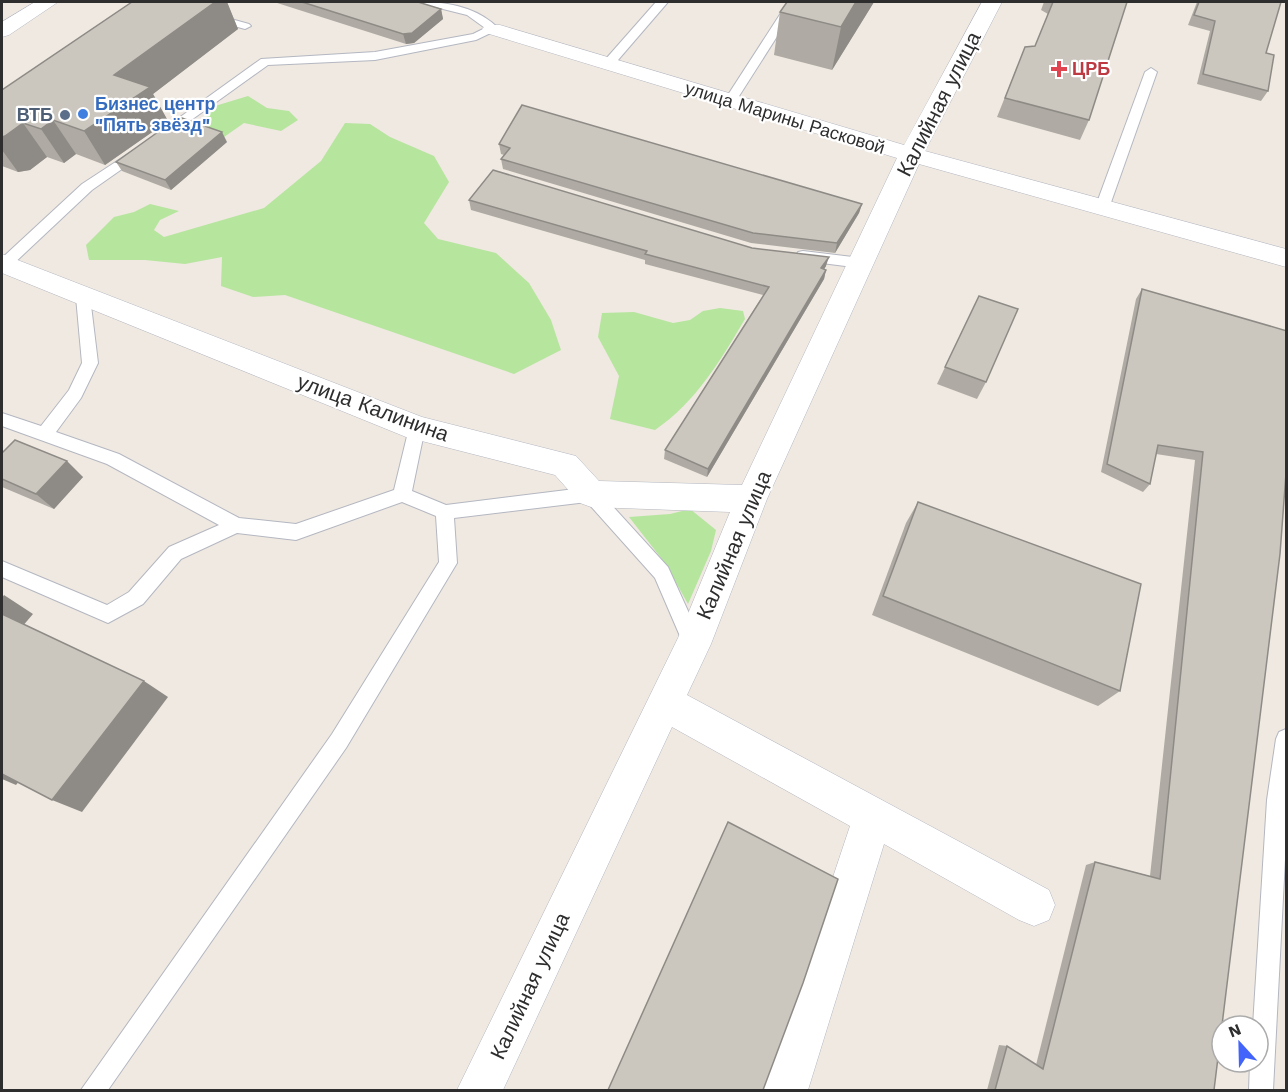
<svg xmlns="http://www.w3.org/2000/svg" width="1288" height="1092" font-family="'Work Sans',sans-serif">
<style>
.green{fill:#b6e59e}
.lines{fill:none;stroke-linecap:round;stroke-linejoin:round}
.service-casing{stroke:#b4b7c1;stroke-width:2}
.minor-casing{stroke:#b4b7c1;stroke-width:1}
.secondary-casing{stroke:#b4b7c1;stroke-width:1}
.service{fill:#fff;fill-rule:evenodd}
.minor{fill:#fff;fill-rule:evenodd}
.secondary{fill:#fff;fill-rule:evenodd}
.wall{fill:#afaba4}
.shaded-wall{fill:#8e8b86}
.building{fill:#cbc7bf;stroke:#8e8b86;stroke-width:1.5}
.health-dot{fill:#e0444e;stroke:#fff;stroke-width:2}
.shop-dot{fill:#3f7fe0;stroke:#fff;stroke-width:2}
.service-dot{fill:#5c6f8a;stroke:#fff;stroke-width:2}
.labels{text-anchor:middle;stroke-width:4.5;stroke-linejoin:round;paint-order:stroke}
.far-health-label{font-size:18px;font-weight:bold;fill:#be3a42;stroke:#fff;text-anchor:start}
.far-shop-label{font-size:18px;font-weight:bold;fill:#366cbe;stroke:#fff;text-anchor:start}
.far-service-label{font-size:18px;font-weight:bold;fill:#4e5e75;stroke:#fff;text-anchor:end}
.far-street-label{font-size:18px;fill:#2e2e2e;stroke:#fff}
.street-label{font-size:21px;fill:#2e2e2e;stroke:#fff}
</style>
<rect width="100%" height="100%" fill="#efe9e1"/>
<g class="green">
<polygon points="248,96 267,108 289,111 298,120 281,131 244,123 224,137 193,133 215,106"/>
<polygon points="345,123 370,124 390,137 434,156 449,182 424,223 438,239 496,253 529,283 551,320 561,350 514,374 285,295 253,297 221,286 222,257 185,264 145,260 89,260 86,245 114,217 134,212 150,204 179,211 160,220 154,230 164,237 264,208 321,161"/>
<path d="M720,308L743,311L745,319C720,361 696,402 655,430L610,419L619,376L598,337L602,313L634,312L673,323L690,320L703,311Z"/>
<polygon points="690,509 716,530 711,551 688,604 665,563 629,517 670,514"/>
</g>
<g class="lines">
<g class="service-casing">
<g id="service">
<path d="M422,2C449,2 479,8 499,29L476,40L375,60L268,65L169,136H159L158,133L261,59L375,52L473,34L485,28L467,15L423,4Z"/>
<polygon points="656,2 668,2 612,67 604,67 604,61"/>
<polygon points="788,2 799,2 734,104 726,104 724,101"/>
<polygon points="213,14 249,24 251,26 245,29 209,19 209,15"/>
<polygon points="1151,68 1157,72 1109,208 1107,211 1097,211 1095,208 1145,72"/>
<polygon points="137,148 142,149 142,155 92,190 9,268 2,268 2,258 82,184"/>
<polygon points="803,251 861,258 868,263 861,268 798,260 796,256 798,252"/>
<polygon points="83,292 90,297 98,363 81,398 56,432 119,454 239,518 296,524 394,490 409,428 411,423 423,423 425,428 412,491 446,505 591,487 597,489 668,567 703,644 700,650 693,653 686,650 655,578 587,502 454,518 457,563 346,748 108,1090 81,1090 332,734 439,562 436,516 402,502 296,540 237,533 181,559 143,604 108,623 2,577 2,561 107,605 129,592 169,547 219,525 107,464 2,426 2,413 41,426 69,390 82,363 76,297"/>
<polygon points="1286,729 1286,840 1273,1090 1249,1090 1250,1062 1258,1062 1258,1026 1253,1026 1267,800 1276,739 1279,732"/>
</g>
</g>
<g class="minor-casing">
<polygon id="minor" points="982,2 1002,2 925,151 1286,249 1286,267 919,164 767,499 711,644 687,695 1049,890 1055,905 1049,920 1034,926 1019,920 884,844 808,1090 762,1090 850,826 672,727 503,1090 457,1090 678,638 730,512 591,507 580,503 555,475 406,437 2,273 2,254 422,417 576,456 599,481 742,485 897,158 486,33 482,29 486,25 500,25 904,145"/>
</g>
<g class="secondary-casing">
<polygon id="secondary" points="35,2 58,2 9,35 2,37 2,22"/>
</g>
<use href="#service" class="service"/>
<use href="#minor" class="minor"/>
<use href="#secondary" class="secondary"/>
</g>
<g class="wall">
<polygon points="132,2 227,2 238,29 153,94 168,121 105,165 76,154 64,163 47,157 30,170 18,172 2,166 2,90"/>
<polygon points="274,2 418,2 441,9 443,19 414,43 406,44"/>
<polygon points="787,2 874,2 832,70 774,55 780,12"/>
<polygon points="1044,2 1127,2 1089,120 1080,140 997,117 1025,47 1035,46 1048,14 1041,10"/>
<polygon points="1197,2 1281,2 1266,53 1268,91 1261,101 1197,84 1210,31 1188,25"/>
<polygon points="227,142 171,190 122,171 116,162"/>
<polygon points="499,144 862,204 859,213 835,253 751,243 503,169 501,159 504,155 501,154"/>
<polygon points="469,200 752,248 826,266 824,269 826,270 824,279 707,477 664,459 665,450 763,295 645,264 645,260 471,210"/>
<polygon points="1142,289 1287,331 1214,1090 987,1090 999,1045 1007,1046 1036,1065 1086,865 1095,862 1150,876 1195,460 1156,454 1150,484 1143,492 1101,472 1136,299"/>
<polygon points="979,296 986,382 977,399 937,384"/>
<polygon points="2,453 83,477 54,509 2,487"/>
<polygon points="918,502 1120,691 1098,706 872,615 906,523"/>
</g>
<g class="shaded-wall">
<polygon points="215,2 227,2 238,29 153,94 168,121 105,165 84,131 114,75"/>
<polygon points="856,2 874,2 832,70 841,27"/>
<polygon points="441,9 443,19 414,43 406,44 403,34"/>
<polygon points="53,120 76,154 64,163 41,129"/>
<polygon points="23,123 47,157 30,170 18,172 2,150 2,137"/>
<polygon points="222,132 227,142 171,190 165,180"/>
<polygon points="862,204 859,213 835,253 837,243"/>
<polygon points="829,257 826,266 819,278 821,268"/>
<polygon points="826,270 824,279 707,477 708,469"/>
<polygon points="67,461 83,477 54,509 36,494"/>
<polygon points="4,595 33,614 21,628 2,615 2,598"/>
<polygon points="144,681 168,697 82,812 52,800"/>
<polygon points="2,773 20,780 16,785 2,779"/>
</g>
<g class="building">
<polygon points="132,2 215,2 114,75 150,87 84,131 53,120 41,129 23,123 5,136 2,137 2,90"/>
<polygon points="302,2 418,2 441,9 412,33 403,34"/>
<polygon points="787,2 856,2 841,27 780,12"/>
<polygon points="1053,2 1127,2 1089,120 1005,98 1025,47 1035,46"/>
<polygon points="1199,2 1281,2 1266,53 1274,55 1268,91 1203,74 1215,21 1194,15"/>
<polygon points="522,105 862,204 837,243 753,233 501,159 510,148 499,144"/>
<polygon points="179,117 222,132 165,180 116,162"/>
<polygon points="493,170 752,248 829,257 821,268 826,270 708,469 665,450 769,287 645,254 647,251 469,200"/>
<polygon points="1142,289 1287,331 1287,460 1280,554 1214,1090 995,1090 1007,1046 1043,1069 1095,862 1160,879 1203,452 1158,445 1150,484 1107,464"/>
<polygon points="979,296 1018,309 986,382 945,367"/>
<polygon points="15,440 67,461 36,494 2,479 2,453"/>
<polygon points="918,502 1141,584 1120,691 883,596"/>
<polygon points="2,614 144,681 52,800 2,774"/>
<polygon points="728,822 838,879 803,983 763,1090 608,1090"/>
</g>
<path class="health-dot" d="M1056 60h6v6h6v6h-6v6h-6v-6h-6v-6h6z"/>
<circle class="shop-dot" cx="83" cy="114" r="6"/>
<circle class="service-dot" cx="65" cy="115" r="6"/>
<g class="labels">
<g class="far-health-label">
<text x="1072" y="75">ЦРБ</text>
</g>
<g class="far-shop-label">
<text x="95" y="110">Бизнес центр<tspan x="95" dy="21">"Пять звёзд"</tspan></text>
</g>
<g class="far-service-label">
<text x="53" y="121">ВТБ</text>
</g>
<g class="far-street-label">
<text transform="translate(785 118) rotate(17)" y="6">улица Марины Расковой</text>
</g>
<g class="street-label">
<text transform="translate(939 104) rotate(-63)" y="7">Калийная улица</text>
<text transform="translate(373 408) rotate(20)" y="7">улица Калинина</text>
<text transform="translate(734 545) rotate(-67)" y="7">Калийная улица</text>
<text transform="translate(530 986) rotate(-65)" y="7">Калийная улица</text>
</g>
</g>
<rect width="1288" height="1092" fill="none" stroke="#2e2e2e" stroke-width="6"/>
<g transform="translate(1240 1044) rotate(338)"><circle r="28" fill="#ffffff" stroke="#ababab" stroke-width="1.5"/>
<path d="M0-4.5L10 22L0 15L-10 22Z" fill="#4264fb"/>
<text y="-9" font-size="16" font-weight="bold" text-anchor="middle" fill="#2e2e2e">N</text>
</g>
</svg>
